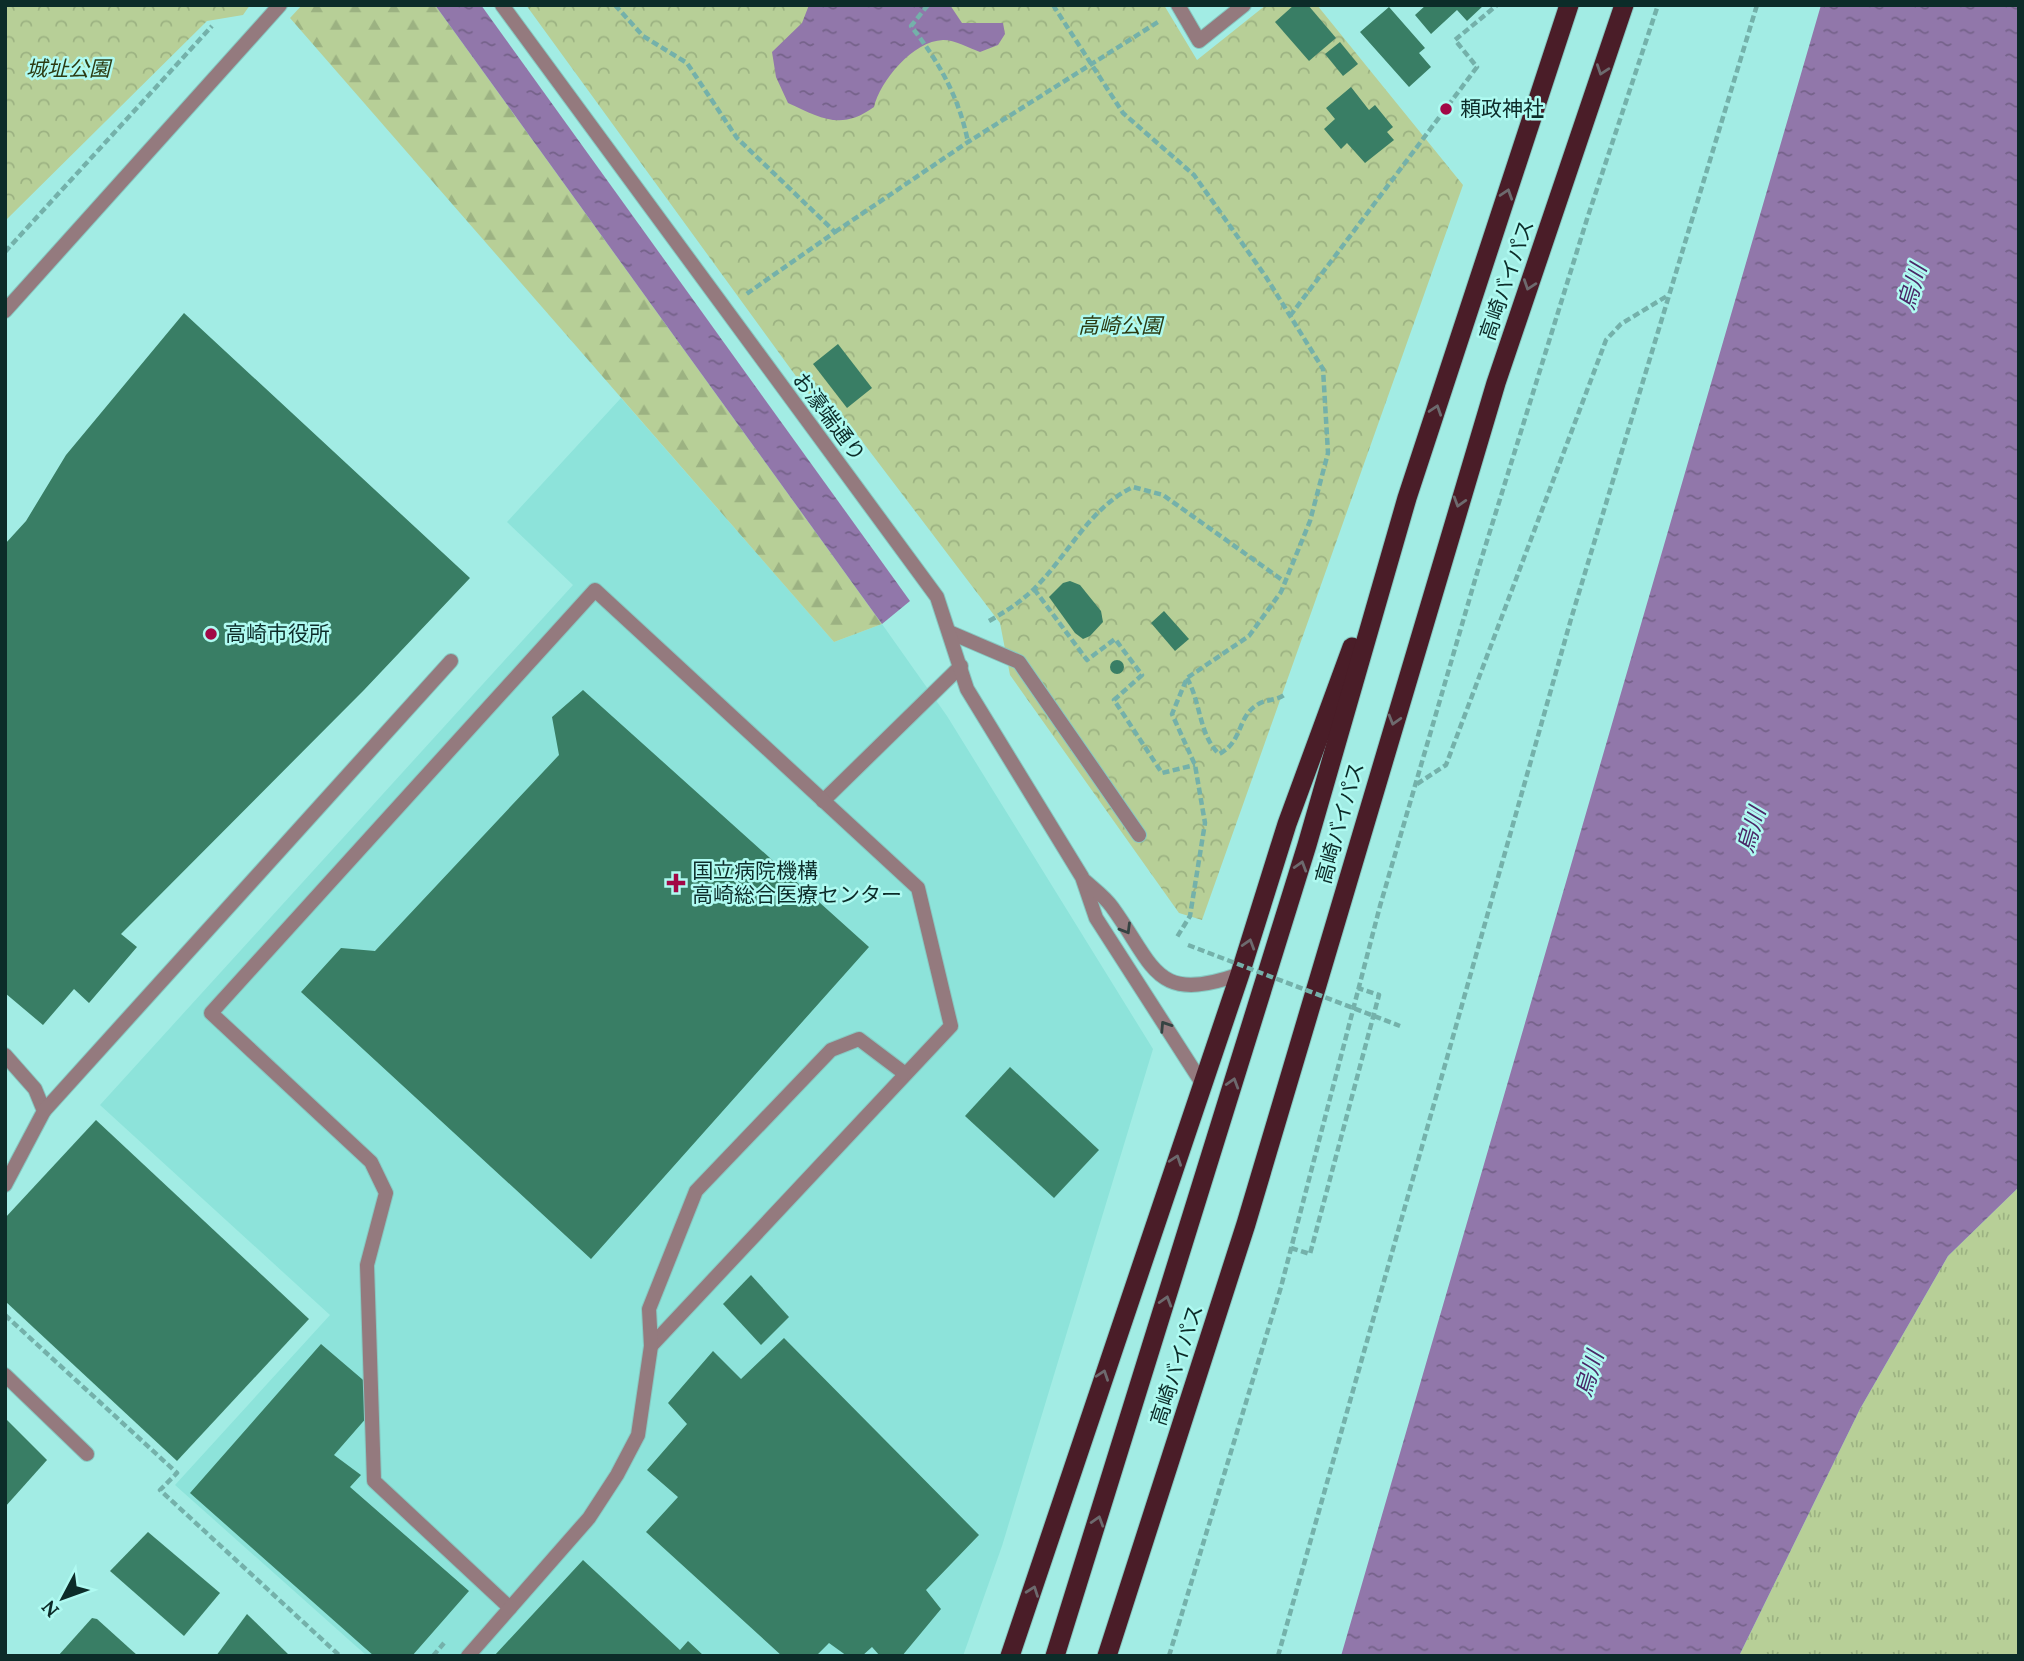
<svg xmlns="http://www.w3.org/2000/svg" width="2024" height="1661" font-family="Lora,'Noto Sans JP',serif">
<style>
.built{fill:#8de3da}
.grass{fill:url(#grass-tufts)}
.forest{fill:url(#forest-firs)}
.park{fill:url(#park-crowns)}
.water{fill:url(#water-ripples)}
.building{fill:#397e65}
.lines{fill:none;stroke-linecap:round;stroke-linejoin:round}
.service-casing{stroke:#87c9c2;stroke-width:16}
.minor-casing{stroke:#87c9c2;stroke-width:16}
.tertiary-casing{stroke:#87c9c2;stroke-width:16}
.trunk-casing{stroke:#87c9c2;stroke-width:21}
.path{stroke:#74b1aa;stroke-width:4.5;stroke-dasharray:7 3.5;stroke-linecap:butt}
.service{stroke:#947a7e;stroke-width:14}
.minor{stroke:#947a7e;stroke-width:14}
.tertiary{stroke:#947a7e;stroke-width:14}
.trunk{stroke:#4a1d28;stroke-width:19}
.path-bridge{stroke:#74b1aa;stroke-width:4.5;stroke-dasharray:7 3.5;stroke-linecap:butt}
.oneway{stroke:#6d6a6e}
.oneway2{stroke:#354342}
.poi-dot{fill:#a20846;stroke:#affaf1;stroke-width:2.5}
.labels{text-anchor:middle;stroke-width:5;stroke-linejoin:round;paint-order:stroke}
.park-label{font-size:21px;font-style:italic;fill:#2c3b12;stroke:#affaf1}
.poi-label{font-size:21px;fill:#0c2c29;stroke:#affaf1;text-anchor:start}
.street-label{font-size:21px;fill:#0c2c29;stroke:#affaf1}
.water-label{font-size:23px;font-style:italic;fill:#4a2767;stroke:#affaf1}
</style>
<defs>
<pattern id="grass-tufts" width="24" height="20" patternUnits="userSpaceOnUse" patternTransform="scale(1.75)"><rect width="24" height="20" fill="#b7cf97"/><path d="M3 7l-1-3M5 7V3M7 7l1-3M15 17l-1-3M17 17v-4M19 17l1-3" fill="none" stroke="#9cb282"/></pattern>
<pattern id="forest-firs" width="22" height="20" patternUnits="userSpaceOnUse" patternTransform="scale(1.75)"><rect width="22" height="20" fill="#b7cf97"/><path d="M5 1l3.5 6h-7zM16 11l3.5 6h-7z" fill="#9cb282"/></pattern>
<pattern id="park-crowns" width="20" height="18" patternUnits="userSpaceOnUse" patternTransform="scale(1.75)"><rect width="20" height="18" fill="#b7cf97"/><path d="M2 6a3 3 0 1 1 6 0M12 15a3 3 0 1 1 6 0" fill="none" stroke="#9cb282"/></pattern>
<pattern id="water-ripples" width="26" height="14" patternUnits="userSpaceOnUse" patternTransform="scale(1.75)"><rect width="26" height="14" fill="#9177aa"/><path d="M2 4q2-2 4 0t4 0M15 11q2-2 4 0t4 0" fill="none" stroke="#75628a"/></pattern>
</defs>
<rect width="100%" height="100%" fill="#a2ece4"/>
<polygon class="built" points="621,398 834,642 882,624 947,716 1153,1049 1002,1546 963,1656 367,1656 175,1485 330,1315 100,1105 573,585 507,522"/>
<polygon class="grass" points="2019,1187 2019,1656 1739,1656 1860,1409 1948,1256"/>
<polygon class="forest" points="302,5 435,5 882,624 834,642 290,18"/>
<g class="park">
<polygon points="5,5 250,5 243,15 207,21 5,221"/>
<polygon points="526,5 1164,5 1197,60 1266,5 1317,5 1463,185 1202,920 1179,913 1010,675 1000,623 852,428 838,434"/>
</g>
<g class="water">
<polygon points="435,5 481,5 910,601 882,624"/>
<path d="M809,5H950L962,23H1003L1005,34L998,45L980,52C969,48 955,40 943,40C913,41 880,81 874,107C841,131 821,118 788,103L776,77L772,52L802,23Z"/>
<polygon points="1821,5 2019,5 2019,1187 1948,1256 1860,1409 1739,1656 1341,1656"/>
</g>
<g class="building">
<polygon points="1294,5 1308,5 1336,38 1309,61 1275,22"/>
<polygon points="1426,5 1484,5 1467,21 1457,10 1431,34 1415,15"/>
<polygon points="1389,7 1425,48 1419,53 1431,67 1409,87 1360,32"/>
<polygon points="1340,42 1358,64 1343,76 1325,54"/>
<polygon points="1351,87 1369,110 1375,105 1393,127 1387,132 1394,140 1365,163 1347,143 1341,149 1324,129 1335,119 1326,108"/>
<polygon points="184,313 470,578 364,690 121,934 137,947 89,1003 74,989 43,1025 5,993 5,544 26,521 66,455"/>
<polygon points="838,344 872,388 847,408 813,364"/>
<polygon points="1070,581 1080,585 1101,611 1103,622 1090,636 1083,639 1075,633 1049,597 1063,583"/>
<polygon points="1164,611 1189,639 1175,651 1151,623"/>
<circle cx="1117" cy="667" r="7"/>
<polygon points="583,690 869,947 591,1259 301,992 341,948 375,951 559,755 552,717"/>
<polygon points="1010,1067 1099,1150 1054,1198 965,1116"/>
<polygon points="96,1120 309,1319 177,1461 5,1301 5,1218"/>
<polygon points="751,1275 789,1317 761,1345 723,1304"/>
<polygon points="784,1338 979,1535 926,1590 941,1609 902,1656 880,1656 872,1647 862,1656 847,1656 829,1643 816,1656 782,1656 646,1532 678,1497 647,1470 687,1424 668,1403 713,1351 741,1379"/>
<polygon points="321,1344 369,1385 375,1408 334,1455 361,1475 350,1487 469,1591 412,1656 374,1656 190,1493"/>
<polygon points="5,1418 47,1460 5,1507"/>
<polygon points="148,1532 220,1593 184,1636 110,1571"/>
<polygon points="583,1560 680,1650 688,1641 704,1656 494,1656"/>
<polygon points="247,1614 290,1656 216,1656"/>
<polygon points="92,1618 97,1619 138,1656 58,1656"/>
</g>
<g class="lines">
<g class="service-casing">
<g id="service">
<polyline points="949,632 1019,662 1139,835"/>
<polyline points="823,801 961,666"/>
<polyline points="5,1055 35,1089 44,1111 5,1185"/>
<polyline points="44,1111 451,661"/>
<polyline points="5,1375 87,1454"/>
<polyline points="510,1608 374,1481 367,1265 386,1193 371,1162 211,1013 595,590 918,888 951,1026 651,1346"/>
<polyline points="468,1656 589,1518 617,1475 638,1435 651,1346 649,1309 696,1191 831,1050 859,1039 904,1073"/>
</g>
</g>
<g class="minor-casing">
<polyline id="minor" points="1178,5 1199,41 1244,5"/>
</g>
<g class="tertiary-casing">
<g id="tertiary">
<polyline points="502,5 937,597 967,689 1082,877 1096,918 1202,1083"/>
<polyline points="5,311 280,5"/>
<path d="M1085,881C1094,889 1105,897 1112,907C1155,966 1154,1005 1240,974"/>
</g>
</g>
<g class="trunk-casing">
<g id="trunk">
<polyline points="1010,1656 1240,974 1287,824 1352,647"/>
<polyline points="1055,1656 1307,845 1407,498 1569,5"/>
<polyline points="1107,1656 1246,1224 1496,383 1624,5"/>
</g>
</g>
<g class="path">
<polyline points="615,5 643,36 687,63 737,138 835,232 745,295"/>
<path d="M928,5L911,26C939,62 959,97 968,142"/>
<polyline points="1053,5 1123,113 1194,175 1266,277 1323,369 1328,453 1310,521 1281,592 1249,636 1187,678 1172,714 1195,765 1205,823 1190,916 1177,937"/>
<polyline points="835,232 968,142 1158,22"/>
<polyline points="5,252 212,26"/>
<polyline points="1290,316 1477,67 1455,40 1497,5"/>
<polyline points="1034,589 1087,660 1115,639 1142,675 1114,700 1162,773 1195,765"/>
<path d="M989,621C1005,612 1019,603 1033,590C1067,557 1089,508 1133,487L1163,495L1285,582"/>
<path d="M1187,678C1201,703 1199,735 1219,754C1243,742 1237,717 1257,705C1265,699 1276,701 1284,695"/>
<polyline points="1417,784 1446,765 1606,340 1621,324 1667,296"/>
<polyline points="1291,1248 1310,1254 1379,995 1358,988"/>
<polyline points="5,1315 177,1473 160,1490 340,1656"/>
<polyline points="433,1656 444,1643"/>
<polyline points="1169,1656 1281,1287 1380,906 1477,573 1587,219 1658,5"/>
<polyline points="1278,1656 1571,619 1757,5"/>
</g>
<use href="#service" class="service"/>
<use href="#minor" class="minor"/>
<use href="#tertiary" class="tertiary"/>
<use href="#trunk" class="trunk"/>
<polyline class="path-bridge" points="1188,945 1400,1026"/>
</g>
<defs><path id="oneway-chevron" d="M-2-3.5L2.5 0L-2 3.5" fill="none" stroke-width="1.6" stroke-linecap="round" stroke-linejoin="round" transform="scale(1.75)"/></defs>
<g class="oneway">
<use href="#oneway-chevron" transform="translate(1602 70) rotate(109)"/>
<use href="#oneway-chevron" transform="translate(1507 194) rotate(-72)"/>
<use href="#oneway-chevron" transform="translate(1529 285) rotate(109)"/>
<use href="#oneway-chevron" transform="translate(1436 410) rotate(-72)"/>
<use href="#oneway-chevron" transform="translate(1459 502) rotate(107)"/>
<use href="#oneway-chevron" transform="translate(1394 720) rotate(106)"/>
<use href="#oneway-chevron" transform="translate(1301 866) rotate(-73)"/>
<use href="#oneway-chevron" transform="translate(1249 944) rotate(-73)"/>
<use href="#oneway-chevron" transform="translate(1233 1083) rotate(-73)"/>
<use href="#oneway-chevron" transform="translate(1176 1160) rotate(-71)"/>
<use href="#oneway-chevron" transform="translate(1166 1301) rotate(-73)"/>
<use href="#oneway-chevron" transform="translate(1103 1375) rotate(-71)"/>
<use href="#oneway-chevron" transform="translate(1098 1521) rotate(-73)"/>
<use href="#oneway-chevron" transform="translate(1033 1591) rotate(-70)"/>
</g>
<g class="oneway2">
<use href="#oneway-chevron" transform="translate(1126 929) rotate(59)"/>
<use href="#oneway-chevron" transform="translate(1165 1026) rotate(-123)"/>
</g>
<g class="poi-dot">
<circle cx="1446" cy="109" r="7"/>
<circle cx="211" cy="634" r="7"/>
<path d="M672.5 872.5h7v7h7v7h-7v7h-7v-7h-7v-7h7z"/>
</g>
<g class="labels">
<g class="park-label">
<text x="68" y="76">城址公園</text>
<text x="1120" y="333">高崎公園</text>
</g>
<g class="poi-label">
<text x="1460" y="116">頼政神社</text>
<text x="225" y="641">高崎市役所</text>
<text x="692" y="878">国立病院機構<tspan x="692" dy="24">高崎総合医療センター</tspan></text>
</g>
<g class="street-label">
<text transform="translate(1507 280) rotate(-71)" y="7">高崎バイパス</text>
<text transform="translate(829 417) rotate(53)" y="7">お濠端通り</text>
<text transform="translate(1340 823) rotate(-74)" y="7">高崎バイパス</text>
<text transform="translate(1177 1365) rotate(-72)" y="7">高崎バイパス</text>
</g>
<g class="water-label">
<text transform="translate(1912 287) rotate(-73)" y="8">烏川</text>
<text transform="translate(1751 830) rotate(-73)" y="8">烏川</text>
<text transform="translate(1589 1374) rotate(-73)" y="8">烏川</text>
</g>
</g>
<rect width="2024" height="1661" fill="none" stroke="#0c2c29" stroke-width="14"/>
<g transform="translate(63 1598) rotate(229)" stroke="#affaf1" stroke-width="5" paint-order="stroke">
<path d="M0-5L12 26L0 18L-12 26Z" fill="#0c2c29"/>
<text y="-10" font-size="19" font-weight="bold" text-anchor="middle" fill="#0c2c29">N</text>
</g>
</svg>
